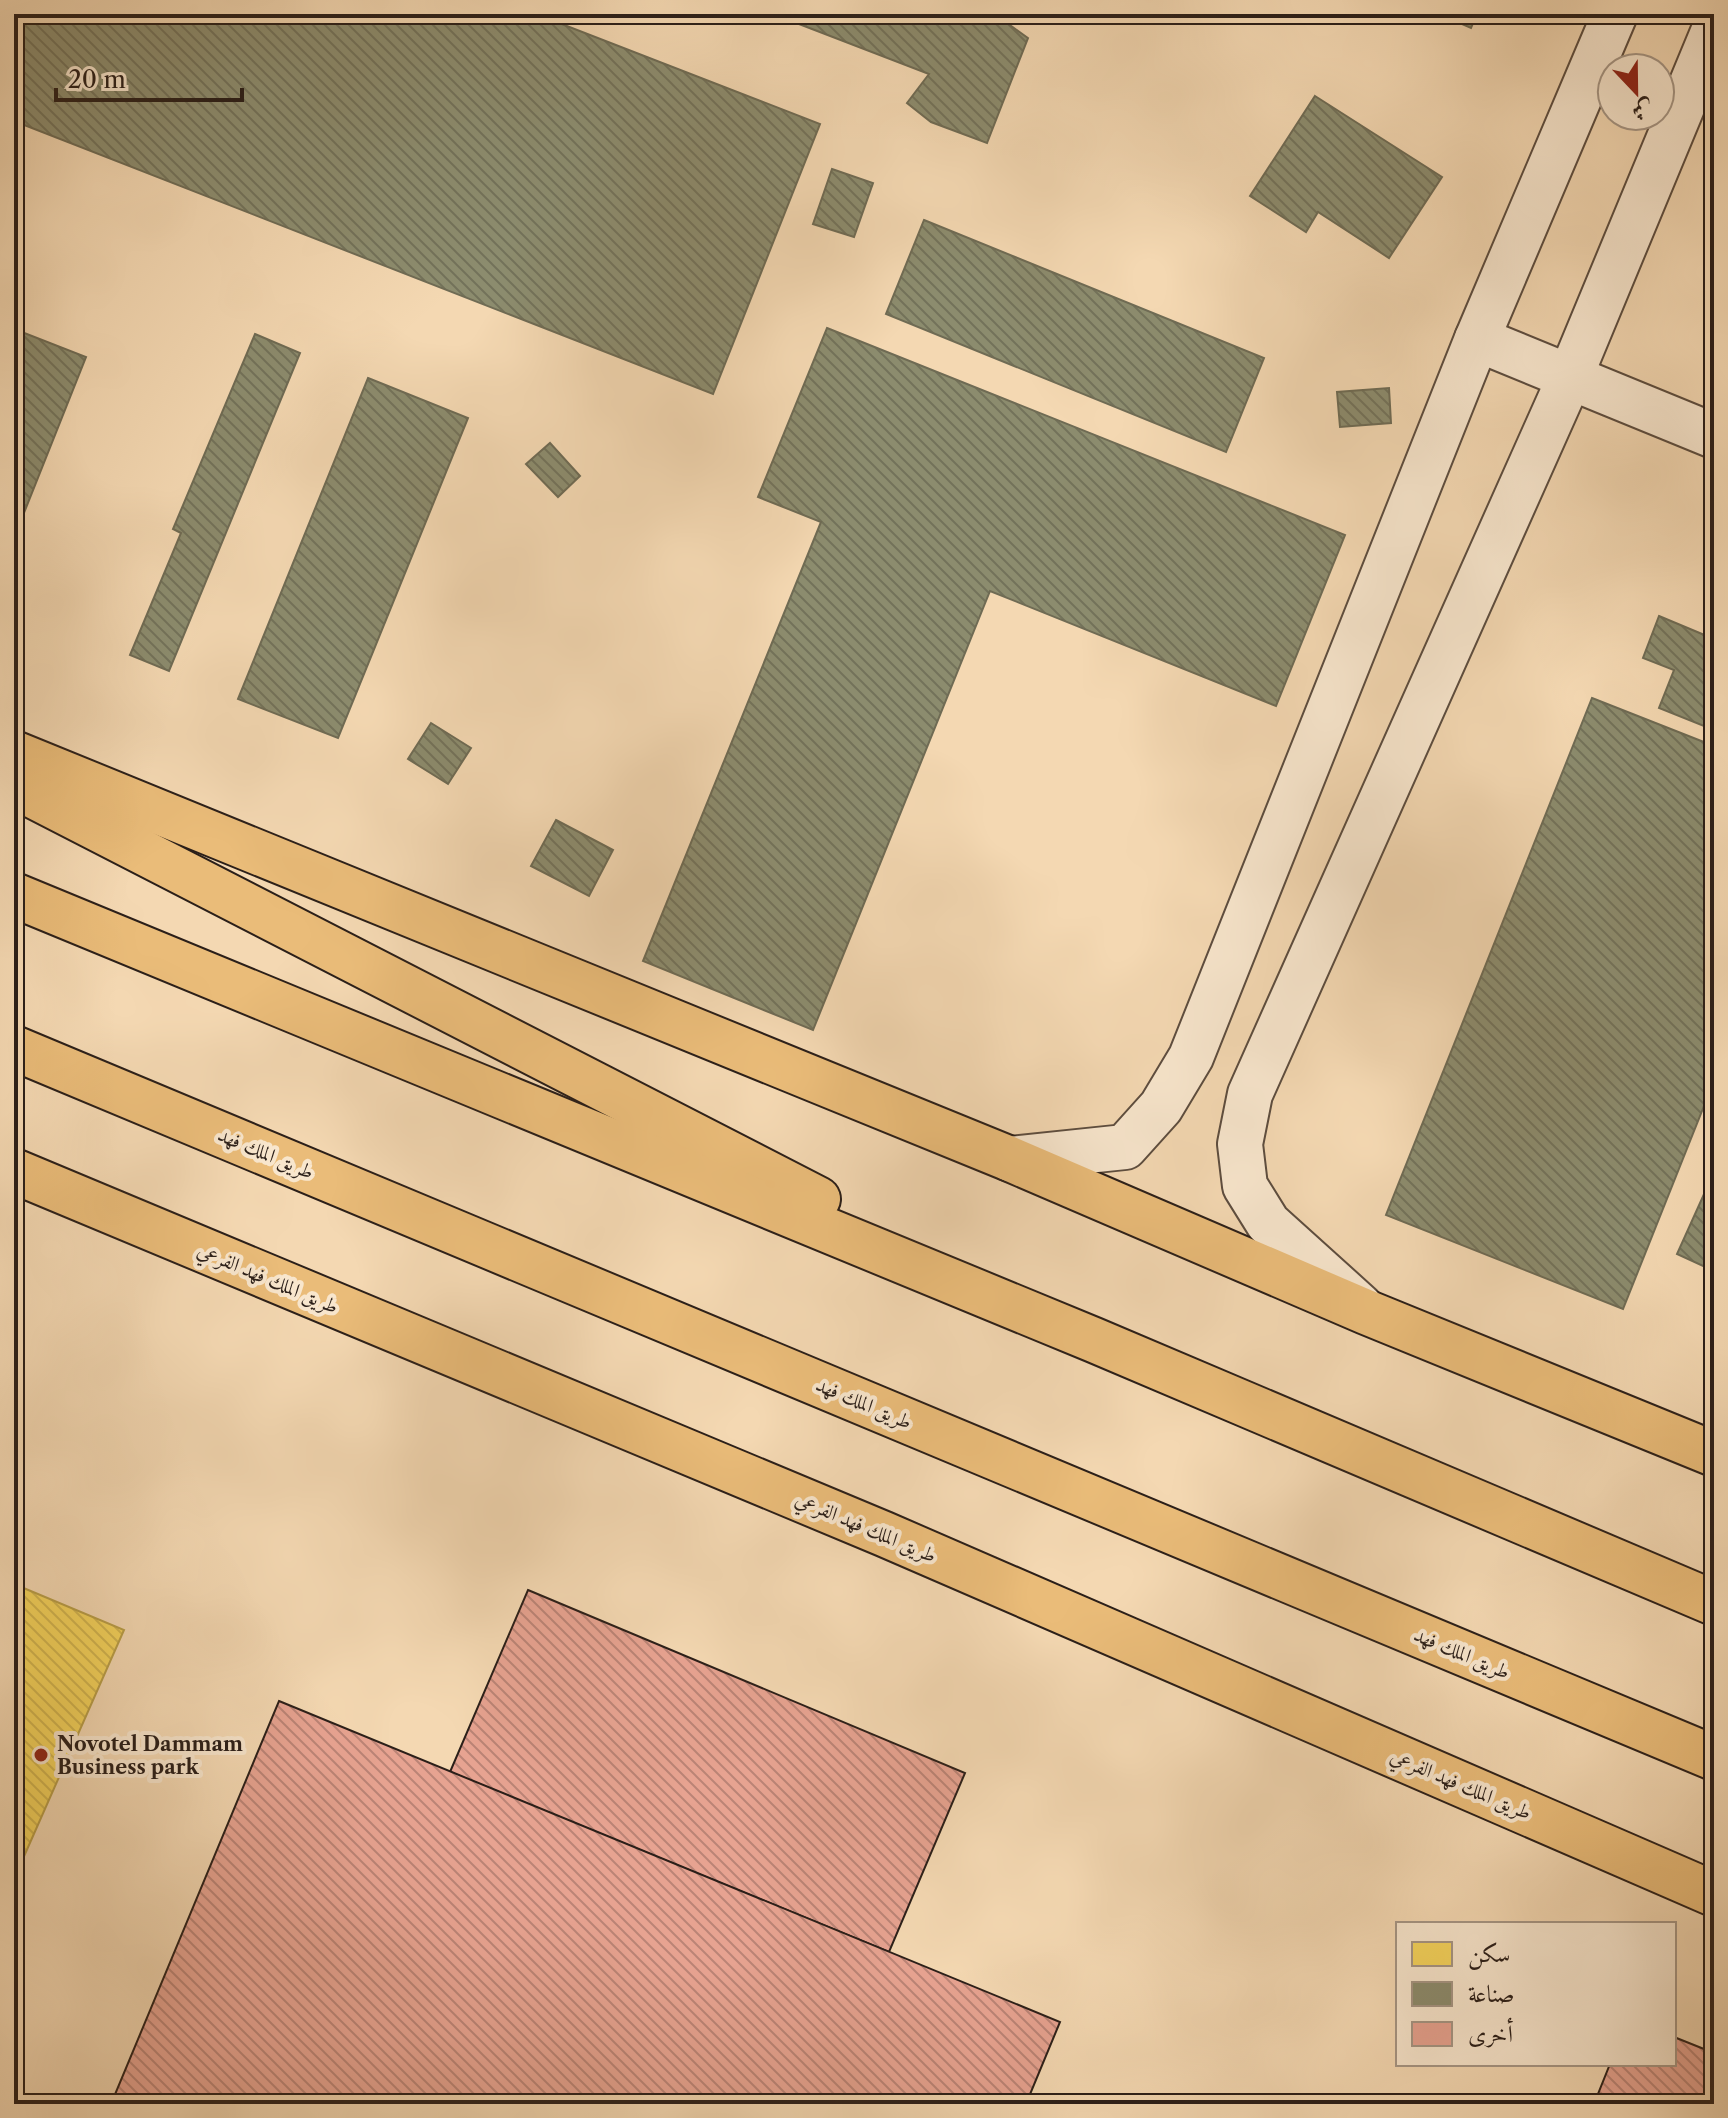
<svg xmlns="http://www.w3.org/2000/svg" width="1728" height="2118" font-family="'Libre Caslon Text',Amiri,serif">
<style>
.homes{fill:url(#homes-back-hatch);stroke:#b99e48;stroke-width:2}
.industry{fill:url(#industry-back-hatch);stroke:#6f6b54;stroke-width:2}
.building{fill:url(#building-back-hatch);stroke:#2b1f19;stroke-width:2}
.lines{fill:none;stroke-linecap:round;stroke-linejoin:round}
.minor-casing{stroke:#5d4d3f;stroke-width:48}
.major-casing{stroke:#2b1f19;stroke-width:48}
.highway-casing{stroke:#2b1f19;stroke-width:48}
.minor{stroke:#f8e6cd;stroke-width:44}
.major{stroke:#eabc79;stroke-width:44}
.highway{stroke:#eabc79;stroke-width:44}
.poi-dot{fill:#8f2418;stroke:#f8e6cd;stroke-width:3}
.labels{text-anchor:middle;stroke-width:8;stroke-linejoin:round;paint-order:stroke}
.street-label{font-size:20px;fill:#2b1f19;stroke:#f8e6cd}
.poi-label{font-size:20px;font-weight:bold;fill:#2b1f19;stroke:#f8e6cd;text-anchor:start}
</style>
<defs>
<pattern id="homes-back-hatch" width="6" height="6" patternUnits="userSpaceOnUse" patternTransform="scale(2)"><rect width="6" height="6" fill="#f6d55c"/><path d="M-1 5l2 2M0 0l6 6M5-1l2 2" fill="none" stroke="#d3b64f"/></pattern>
<pattern id="industry-back-hatch" width="6" height="6" patternUnits="userSpaceOnUse" patternTransform="scale(2)"><rect width="6" height="6" fill="#8c8c6e"/><path d="M-1 5l2 2M0 0l6 6M5-1l2 2" fill="none" stroke="#73725a"/></pattern>
<pattern id="building-back-hatch" width="6" height="6" patternUnits="userSpaceOnUse" patternTransform="scale(2)"><rect width="6" height="6" fill="#e7a391"/><path d="M-1 5l2 2M0 0l6 6M5-1l2 2" fill="none" stroke="#bb8476"/></pattern>
</defs>
<rect width="100%" height="100%" fill="#f4d8b2"/>
<filter id="stains"><feTurbulence type="fractalNoise" baseFrequency=".0025" numOctaves="4"/><feColorMatrix values="0 0 0 0 .2 0 0 0 0 .09 0 0 0 0 .02 0 0 0 .5 -.17"/></filter>
<radialGradient id="worn" r=".72"><stop offset=".6" stop-color="#630" stop-opacity="0"/><stop offset="1" stop-color="#630" stop-opacity=".3"/></radialGradient>
<polygon class="homes" points="14,1584 124,1630 14,1879"/>
<g class="industry">
<polygon points="14,14 536,14 820,124 713,394 14,121"/>
<polygon points="773,14 984,14 1007,23 1028,38 987,143 931,122 907,103 929,74"/>
<polygon points="1439,14 1477,14 1471,28"/>
<polygon points="1315,96 1442,177 1389,258 1318,212 1306,232 1250,196"/>
<polygon points="832,169 873,183 854,237 813,224"/>
<polygon points="924,220 1264,358 1226,452 886,314"/>
<polygon points="827,328 1345,535 1276,706 990,591 813,1030 643,961 821,522 758,497"/>
<polygon points="14,329 86,357 14,538"/>
<polygon points="255,334 300,353 169,671 130,655 181,533 173,529"/>
<polygon points="368,378 468,418 338,738 238,699"/>
<polygon points="1389,388 1391,423 1340,427 1337,392"/>
<polygon points="550,443 580,476 558,497 526,464"/>
<polygon points="1659,616 1714,639 1714,730 1659,708 1674,670 1643,658"/>
<polygon points="1592,698 1714,746 1714,1104 1706,1101 1623,1309 1386,1215"/>
<polygon points="431,723 471,748 448,784 408,759"/>
<polygon points="556,820 613,850 589,896 531,866"/>
<polygon points="1714,1172 1714,1271 1677,1254"/>
</g>
<g class="building">
<polygon points="528,1590 965,1773 889,1952 450,1772"/>
<polygon points="279,1701 1060,2022 1026,2104 111,2104"/>
<polygon points="1674,2037 1714,2053 1714,2104 1594,2104 1610,2064 1674,2064"/>
</g>
<g class="lines">
<g class="minor-casing">
<g id="minor">
<polyline points="1477,339 1714,436"/>
<polyline points="1010,1159 1125,1147 1161,1107 1191,1057 1477,339 1615,14"/>
<polyline points="1361,1307 1268,1223 1245,1186 1240,1144 1250,1094 1570,377 1714,30"/>
</g>
</g>
<g class="major-casing">
<g id="major">
<polyline points="14,753 1010,1159 1366,1312 1714,1454"/>
<polyline points="14,1171 884,1534 1714,1894"/>
</g>
</g>
<g class="highway-casing">
<g id="highway">
<polyline points="14,786 818,1199"/>
<polyline points="14,895 1094,1340 1714,1603"/>
<polyline points="14,1048 1714,1758"/>
</g>
</g>
<use href="#minor" class="minor"/>
<use href="#major" class="major"/>
<use href="#highway" class="highway"/>
</g>
<circle class="poi-dot" cx="41" cy="1755" r="8"/>
<g class="labels">
<g class="street-label">
<text transform="translate(266 1153) rotate(23)" y="7">طريق الملك فهد</text>
<text transform="translate(268 1278) rotate(23)" y="7">طريق الملك فهد الفرعي</text>
<text transform="translate(864 1403) rotate(23)" y="7">طريق الملك فهد</text>
<text transform="translate(866 1527) rotate(23)" y="7">طريق الملك فهد الفرعي</text>
<text transform="translate(1462 1653) rotate(23)" y="7">طريق الملك فهد</text>
<text transform="translate(1461 1784) rotate(23)" y="7">طريق الملك فهد الفرعي</text>
</g>
<g class="poi-label">
<text x="57" y="1751">Novotel Dammam<tspan x="57" dy="23">Business park</tspan></text>
</g>
</g>
<rect width="1728" height="2118" fill="none" stroke="#f4d8b2" stroke-width="48"/>
<rect x="16" y="16" width="1696" height="2086" fill="none" stroke="#2b1f19" stroke-width="4"/>
<rect x="24" y="24" width="1680" height="2070" fill="none" stroke="#2b1f19" stroke-width="2"/>
<rect x="1396" y="1922" width="280" height="144" fill="#f8e6cd" stroke="#a69685" stroke-width="2"/>
<rect x="1412" y="1942" width="40" height="24" fill="#f6d55c" stroke="#a69685" stroke-width="2"/>
<text x="1468" y="1962" font-size="24" fill="#2b1f19">سكن</text>
<rect x="1412" y="1982" width="40" height="24" fill="#8c8c6e" stroke="#a69685" stroke-width="2"/>
<text x="1468" y="2002" font-size="24" fill="#2b1f19">صناعة</text>
<rect x="1412" y="2022" width="40" height="24" fill="#e7a391" stroke="#a69685" stroke-width="2"/>
<text x="1468" y="2042" font-size="24" fill="#2b1f19">أخرى</text>
<g transform="translate(1636 92) rotate(158)"><circle r="38" fill="#f8e6cd" stroke="#a69685" stroke-width="2"/>
<path d="M0-6L14 30L0 20L-14 30Z" fill="#8f2418"/>
<text y="-12" font-size="22" font-weight="bold" text-anchor="middle" fill="#2b1f19">ش</text>
</g>
<path d="M56 88v12h186v-12" fill="none" stroke="#2b1f19" stroke-width="4"/>
<text x="68" y="88" font-size="24" fill="#2b1f19" stroke="#f8e6cd" stroke-width="6" paint-order="stroke">20 m</text>
<rect width="100%" height="100%" filter="url(#stains)"/>
<rect width="100%" height="100%" fill="url(#worn)"/>
</svg>
